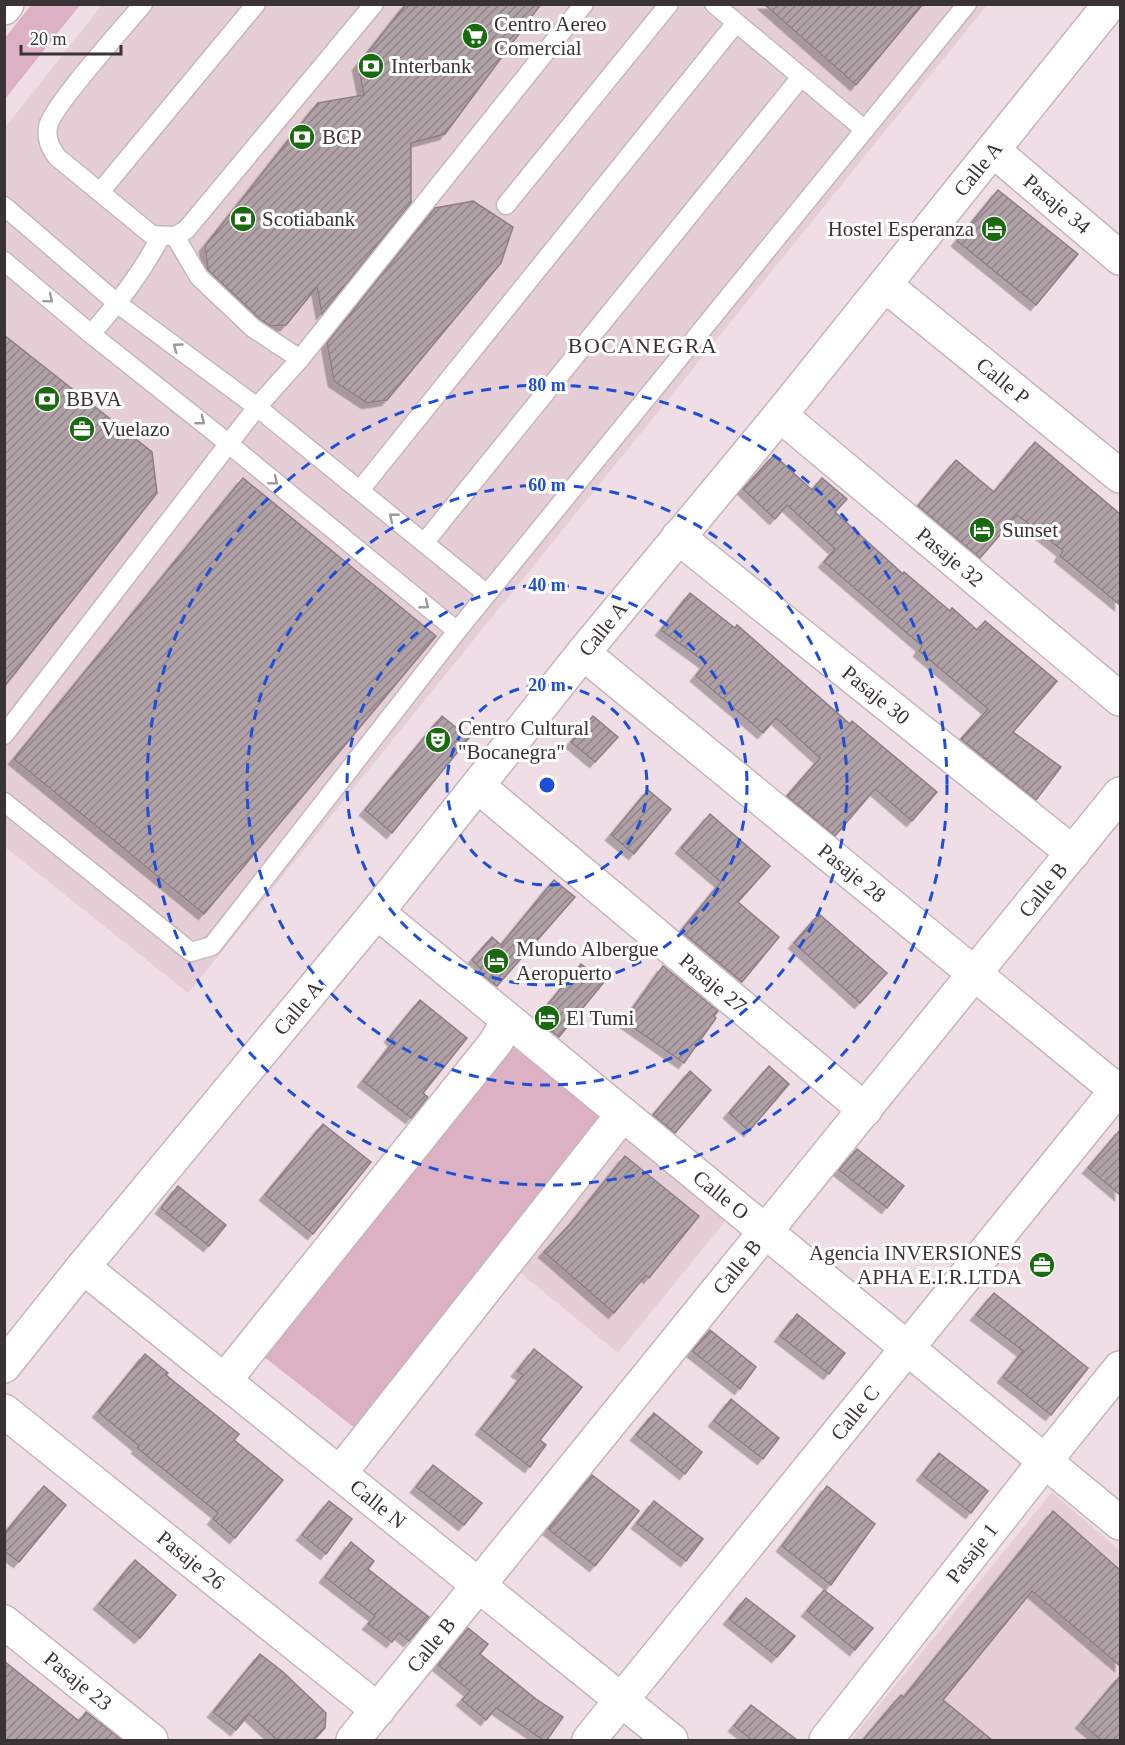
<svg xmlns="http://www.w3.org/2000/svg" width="1125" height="1745" font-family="'Times New Roman',serif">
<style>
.built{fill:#e6ced7}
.green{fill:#dbb1c3}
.building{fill:url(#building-hatch);stroke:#8d7e84;stroke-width:1.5;filter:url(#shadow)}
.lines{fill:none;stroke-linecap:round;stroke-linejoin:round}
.service-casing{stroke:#c6b6bc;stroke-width:21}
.minor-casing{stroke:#c6b6bc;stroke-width:36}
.secondary-casing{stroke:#c6b6bc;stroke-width:36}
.service{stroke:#fff;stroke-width:18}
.minor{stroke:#fff;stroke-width:33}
.secondary{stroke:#fff;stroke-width:33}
.oneway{stroke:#9c999a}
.ring{fill:none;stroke:#1d4ed8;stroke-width:3;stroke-dasharray:10 8}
.labels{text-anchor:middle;stroke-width:6;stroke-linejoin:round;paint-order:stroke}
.poi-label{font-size:21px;fill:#3a3336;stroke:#fff;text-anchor:start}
.street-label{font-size:21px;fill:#3a3336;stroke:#fff}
.neighbourhood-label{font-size:22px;letter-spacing:1.5px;fill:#3a3336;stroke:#fff}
.centre{fill:#1d4ed8;stroke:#fff;stroke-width:3}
.ring-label{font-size:18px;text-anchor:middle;font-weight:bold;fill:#1d4ed8;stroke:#fff;stroke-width:6;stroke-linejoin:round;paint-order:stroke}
</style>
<defs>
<pattern id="building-hatch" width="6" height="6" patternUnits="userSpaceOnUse" patternTransform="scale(1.5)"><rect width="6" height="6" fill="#b0a1a7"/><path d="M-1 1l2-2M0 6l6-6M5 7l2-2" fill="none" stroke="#908489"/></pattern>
<filter id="shadow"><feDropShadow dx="-5.5" dy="5.5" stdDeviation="0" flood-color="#0004"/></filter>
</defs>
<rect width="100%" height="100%" fill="#efdee5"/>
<g class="built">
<polygon points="102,5 987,5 188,993 5,847 4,129"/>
<polygon points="626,1136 727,1219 618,1353 517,1270"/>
<polygon points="1052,1492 1120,1551 1120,1740 851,1740"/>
</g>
<g class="green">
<polygon points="32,4 80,5 5,99 5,38"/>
<polygon points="508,1043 600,1117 356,1429 263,1356"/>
</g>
<g class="building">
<polygon points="406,4 541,4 445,134 411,143 411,203 322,314 317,287 286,325 270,326 260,319 208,270 205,246 318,103 364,95 358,65"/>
<polygon points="764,4 923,4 856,85"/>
<polygon points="998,190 1078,254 1036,305 957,241"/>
<polygon points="473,201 513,227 501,263 387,400 367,403 334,381 327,343 435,208"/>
<polygon points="4,335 152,452 157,493 4,687"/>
<polygon points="1035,442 1120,514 1120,605 1060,556 1063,551 1017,515 980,558 918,506 956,460 994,492"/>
<polygon points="774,455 812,490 822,478 847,499 835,512 903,574 904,572 950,611 952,608 977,630 985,621 1057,681 1013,732 1061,767 1036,800 961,739 988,709 919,651 922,646 824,562 835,549 787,505 775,519 743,489"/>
<polygon points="243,478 436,636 204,914 14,759"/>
<polygon points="690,593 735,628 737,625 850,724 852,721 937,792 912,821 875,789 835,836 787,796 820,758 776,718 763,733 696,676 706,663 661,630"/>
<polygon points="442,716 469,738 392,833 365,810"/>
<polygon points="593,716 618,737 595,762 571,742"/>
<polygon points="648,790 671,809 634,854 611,835"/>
<polygon points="710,814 770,866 738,902 779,937 742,982 681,931 721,882 681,848"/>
<polygon points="554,880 575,897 497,986 479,972 481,969 472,960 492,937 501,945"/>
<polygon points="819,914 887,973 860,1003 794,943"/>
<polygon points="581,964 604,982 559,1037 536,1019"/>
<polygon points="663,966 718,1011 714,1016 716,1018 684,1063 624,1021"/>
<polygon points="420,1000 467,1038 423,1093 428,1097 411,1118 363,1081 394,1041 390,1037"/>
<polygon points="769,1066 789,1084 749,1131 729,1113"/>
<polygon points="690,1071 711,1090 675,1133 653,1115"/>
<polygon points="323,1124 371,1162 313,1234 265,1195"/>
<polygon points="1120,1130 1120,1195 1088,1168"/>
<polygon points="857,1149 904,1186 887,1208 839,1170"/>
<polygon points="625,1156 699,1216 649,1278 646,1275 614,1313 544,1252 573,1221"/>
<polygon points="178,1186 226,1225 209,1246 161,1208"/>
<polygon points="994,1293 1088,1368 1051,1415 1003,1377 1023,1351 976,1315"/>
<polygon points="797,1314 845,1353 829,1374 780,1336"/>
<polygon points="710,1330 756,1367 740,1389 692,1351"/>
<polygon points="534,1349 582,1387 540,1440 546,1445 530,1467 481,1429 523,1375 517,1371"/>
<polygon points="145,1354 168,1373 166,1375 239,1434 234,1440 283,1480 235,1538 213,1519 218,1513 137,1448 139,1446 98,1412"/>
<polygon points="731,1399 779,1438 763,1459 714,1421"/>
<polygon points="654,1413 702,1452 685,1474 636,1435"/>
<polygon points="939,1453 988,1491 971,1513 922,1475"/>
<polygon points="433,1465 482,1503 464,1525 416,1487"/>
<polygon points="592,1475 639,1511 595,1566 548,1529"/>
<polygon points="44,1486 66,1505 19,1562 4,1551 4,1534"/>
<polygon points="827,1486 875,1524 831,1585 782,1546"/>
<polygon points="329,1501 352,1519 326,1554 302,1535"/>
<polygon points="654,1501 703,1539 686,1561 637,1523"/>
<polygon points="1053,1511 1120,1570 1120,1666 1032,1591 943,1700 992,1740 863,1740 901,1695 904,1697"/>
<polygon points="351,1542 374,1561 368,1569 429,1617 409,1641 399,1633 392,1642 368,1624 375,1616 325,1577"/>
<polygon points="135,1560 176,1595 140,1638 99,1604"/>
<polygon points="824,1590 873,1628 855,1650 807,1611"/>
<polygon points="746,1598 795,1636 777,1657 729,1619"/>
<polygon points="468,1628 488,1644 480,1654 536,1699 563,1717 547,1740 543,1740 496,1708 486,1720 462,1700 470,1691 438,1665"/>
<polygon points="260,1654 283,1672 326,1713 325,1728 314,1740 277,1740 249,1714 236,1730 213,1712"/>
<polygon points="4,1661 79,1721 86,1712 122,1740 4,1740"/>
<polygon points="1120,1676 1120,1740 1101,1740 1081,1723"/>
<polygon points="751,1705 797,1740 752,1740 734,1726"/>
</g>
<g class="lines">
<g class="service-casing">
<g id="service">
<path d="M143,4C127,24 50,108 48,127C46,139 50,147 57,157L152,235L175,236L186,230L374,4"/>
<polyline points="714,4 865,130"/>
<polyline points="100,192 256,4"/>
<polyline points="506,205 669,4"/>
<polyline points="4,206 118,304 257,407 487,594"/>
<polyline points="175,236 199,277 253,328 300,359"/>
<polyline points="4,261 91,334 213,431 457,631"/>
<path d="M91,334C119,302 141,274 161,236"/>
<polyline points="360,490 736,23"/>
<polyline points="424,543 801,77"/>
<polyline points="4,735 257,407 300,359 584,4"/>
<polyline points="4,802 191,952 212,946 457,631 967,4"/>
</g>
</g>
<g class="minor-casing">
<g id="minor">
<polyline points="993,150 1120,258"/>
<polyline points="885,285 1120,476"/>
<polyline points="780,415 1120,699"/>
<polyline points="678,537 1073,853"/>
<polyline points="583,653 1120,1093"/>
<polyline points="479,787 865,1110"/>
<polyline points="377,912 1120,1523"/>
<polyline points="83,1267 671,1740"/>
<polyline points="4,1366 83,1267 377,912 583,653 780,415 1110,4"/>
<polyline points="224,1381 496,1042 508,1020"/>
<polyline points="4,1411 378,1710"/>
<polyline points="340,1473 623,1114"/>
<polyline points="4,1622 151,1740"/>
<polyline points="353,1740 1120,794"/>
<polyline points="589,1740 1120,1086"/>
<polyline points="826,1740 1045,1461 1120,1368"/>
</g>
</g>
<g class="secondary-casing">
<polyline id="secondary" points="4,8 7,4"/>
</g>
<use href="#service" class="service"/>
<use href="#minor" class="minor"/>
<use href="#secondary" class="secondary"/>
</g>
<defs><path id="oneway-chevron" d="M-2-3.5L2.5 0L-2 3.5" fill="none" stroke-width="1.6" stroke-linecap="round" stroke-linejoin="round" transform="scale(1.5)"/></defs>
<g class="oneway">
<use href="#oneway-chevron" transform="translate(49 299) rotate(40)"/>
<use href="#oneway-chevron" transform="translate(177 347) rotate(-144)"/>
<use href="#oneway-chevron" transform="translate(201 421) rotate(38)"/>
<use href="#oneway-chevron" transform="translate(274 481) rotate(39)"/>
<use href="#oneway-chevron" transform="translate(393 517) rotate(-141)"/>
<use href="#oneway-chevron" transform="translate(425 605) rotate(39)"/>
</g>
<g class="ring">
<circle cx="547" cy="785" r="100"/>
<circle cx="547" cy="785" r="200"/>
<circle cx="547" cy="785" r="300"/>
<circle cx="547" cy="785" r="400"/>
</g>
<defs>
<g id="supermarket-disc" transform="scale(1.35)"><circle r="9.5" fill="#1a6b0f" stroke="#fff"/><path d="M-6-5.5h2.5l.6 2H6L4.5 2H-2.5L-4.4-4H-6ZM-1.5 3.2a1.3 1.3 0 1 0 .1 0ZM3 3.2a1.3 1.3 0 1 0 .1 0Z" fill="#fff"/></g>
<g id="bank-disc" transform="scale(1.35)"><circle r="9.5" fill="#1a6b0f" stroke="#fff"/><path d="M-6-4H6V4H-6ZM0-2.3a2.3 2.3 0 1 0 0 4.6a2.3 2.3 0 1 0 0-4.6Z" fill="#fff"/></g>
<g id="hotel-disc" transform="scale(1.35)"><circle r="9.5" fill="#1a6b0f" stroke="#fff"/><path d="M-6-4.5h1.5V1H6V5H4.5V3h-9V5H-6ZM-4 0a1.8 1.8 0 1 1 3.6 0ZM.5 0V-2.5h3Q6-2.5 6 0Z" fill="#fff"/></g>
<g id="office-disc" transform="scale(1.35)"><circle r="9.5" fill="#1a6b0f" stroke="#fff"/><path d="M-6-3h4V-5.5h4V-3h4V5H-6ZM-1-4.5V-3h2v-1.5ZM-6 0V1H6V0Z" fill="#fff"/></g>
<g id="theatre-disc" transform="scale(1.35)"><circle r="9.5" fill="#1a6b0f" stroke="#fff"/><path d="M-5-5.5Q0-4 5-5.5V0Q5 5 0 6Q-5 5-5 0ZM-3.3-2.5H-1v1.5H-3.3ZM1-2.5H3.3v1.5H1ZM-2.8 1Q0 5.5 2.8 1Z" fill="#fff"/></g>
</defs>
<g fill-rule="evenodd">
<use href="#supermarket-disc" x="475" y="36"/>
<use href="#bank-disc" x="371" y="66"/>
<use href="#bank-disc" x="302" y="137"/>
<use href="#bank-disc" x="243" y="219"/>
<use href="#hotel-disc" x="994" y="229"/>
<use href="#bank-disc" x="47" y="399"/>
<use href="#office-disc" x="82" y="429"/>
<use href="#hotel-disc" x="982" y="530"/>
<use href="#theatre-disc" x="438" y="740"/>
<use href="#hotel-disc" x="496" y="961"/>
<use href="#hotel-disc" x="547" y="1018"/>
<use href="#office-disc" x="1042" y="1265"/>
</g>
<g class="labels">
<g class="poi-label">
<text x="494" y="31">Centro Aereo<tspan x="494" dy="24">Comercial</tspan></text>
<text x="391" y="73">Interbank</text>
<text x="322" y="144">BCP</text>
<text x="262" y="226">Scotiabank</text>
<text x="974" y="236" text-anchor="end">Hostel Esperanza</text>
<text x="66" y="406">BBVA</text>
<text x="101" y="436">Vuelazo</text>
<text x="1002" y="537">Sunset</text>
<text x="458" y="735">Centro Cultural<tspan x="458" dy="24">"Bocanegra"</tspan></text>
<text x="516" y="956">Mundo Albergue<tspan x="516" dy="24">Aeropuerto</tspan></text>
<text x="566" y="1025">El Tumi</text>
<text x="1022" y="1260" text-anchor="end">Agencia INVERSIONES<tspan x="1022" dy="24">APHA E.I.R.LTDA</tspan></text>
</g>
<g class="street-label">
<text transform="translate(978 169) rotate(-51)" y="7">Calle A</text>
<text transform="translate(1057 204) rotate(40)" y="7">Pasaje 34</text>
<text transform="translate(1003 381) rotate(39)" y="7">Calle P</text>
<text transform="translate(950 557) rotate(40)" y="7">Pasaje 32</text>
<text transform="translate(603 629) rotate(-51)" y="7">Calle A</text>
<text transform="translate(876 695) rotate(39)" y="7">Pasaje 30</text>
<text transform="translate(852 873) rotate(39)" y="7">Pasaje 28</text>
<text transform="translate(1043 890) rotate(-51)" y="7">Calle B</text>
<text transform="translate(713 983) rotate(40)" y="7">Pasaje 27</text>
<text transform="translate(298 1008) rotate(-50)" y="7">Calle A</text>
<text transform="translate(721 1195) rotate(39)" y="7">Calle O</text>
<text transform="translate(737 1267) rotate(-51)" y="7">Calle B</text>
<text transform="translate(855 1413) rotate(-51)" y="7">Calle C</text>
<text transform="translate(378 1504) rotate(39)" y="7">Calle N</text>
<text transform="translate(972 1553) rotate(-52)" y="7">Pasaje 1</text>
<text transform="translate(191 1560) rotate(39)" y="7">Pasaje 26</text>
<text transform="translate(431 1645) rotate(-51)" y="7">Calle B</text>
<text transform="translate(78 1681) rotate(39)" y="7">Pasaje 23</text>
</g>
<g class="neighbourhood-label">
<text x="643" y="353">BOCANEGRA</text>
</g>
</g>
<circle cx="547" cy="785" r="9" class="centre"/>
<g class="ring-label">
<text x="547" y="391">80 m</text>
<text x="547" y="491">60 m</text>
<text x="547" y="591">40 m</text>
<text x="547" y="691">20 m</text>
</g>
<rect width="1125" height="1745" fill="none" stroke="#3a3336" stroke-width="12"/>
<path d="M21 45v9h100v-9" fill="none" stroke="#3a3336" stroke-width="3"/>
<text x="30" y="45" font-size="18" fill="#3a3336" stroke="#ffffff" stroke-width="4.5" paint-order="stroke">20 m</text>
</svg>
